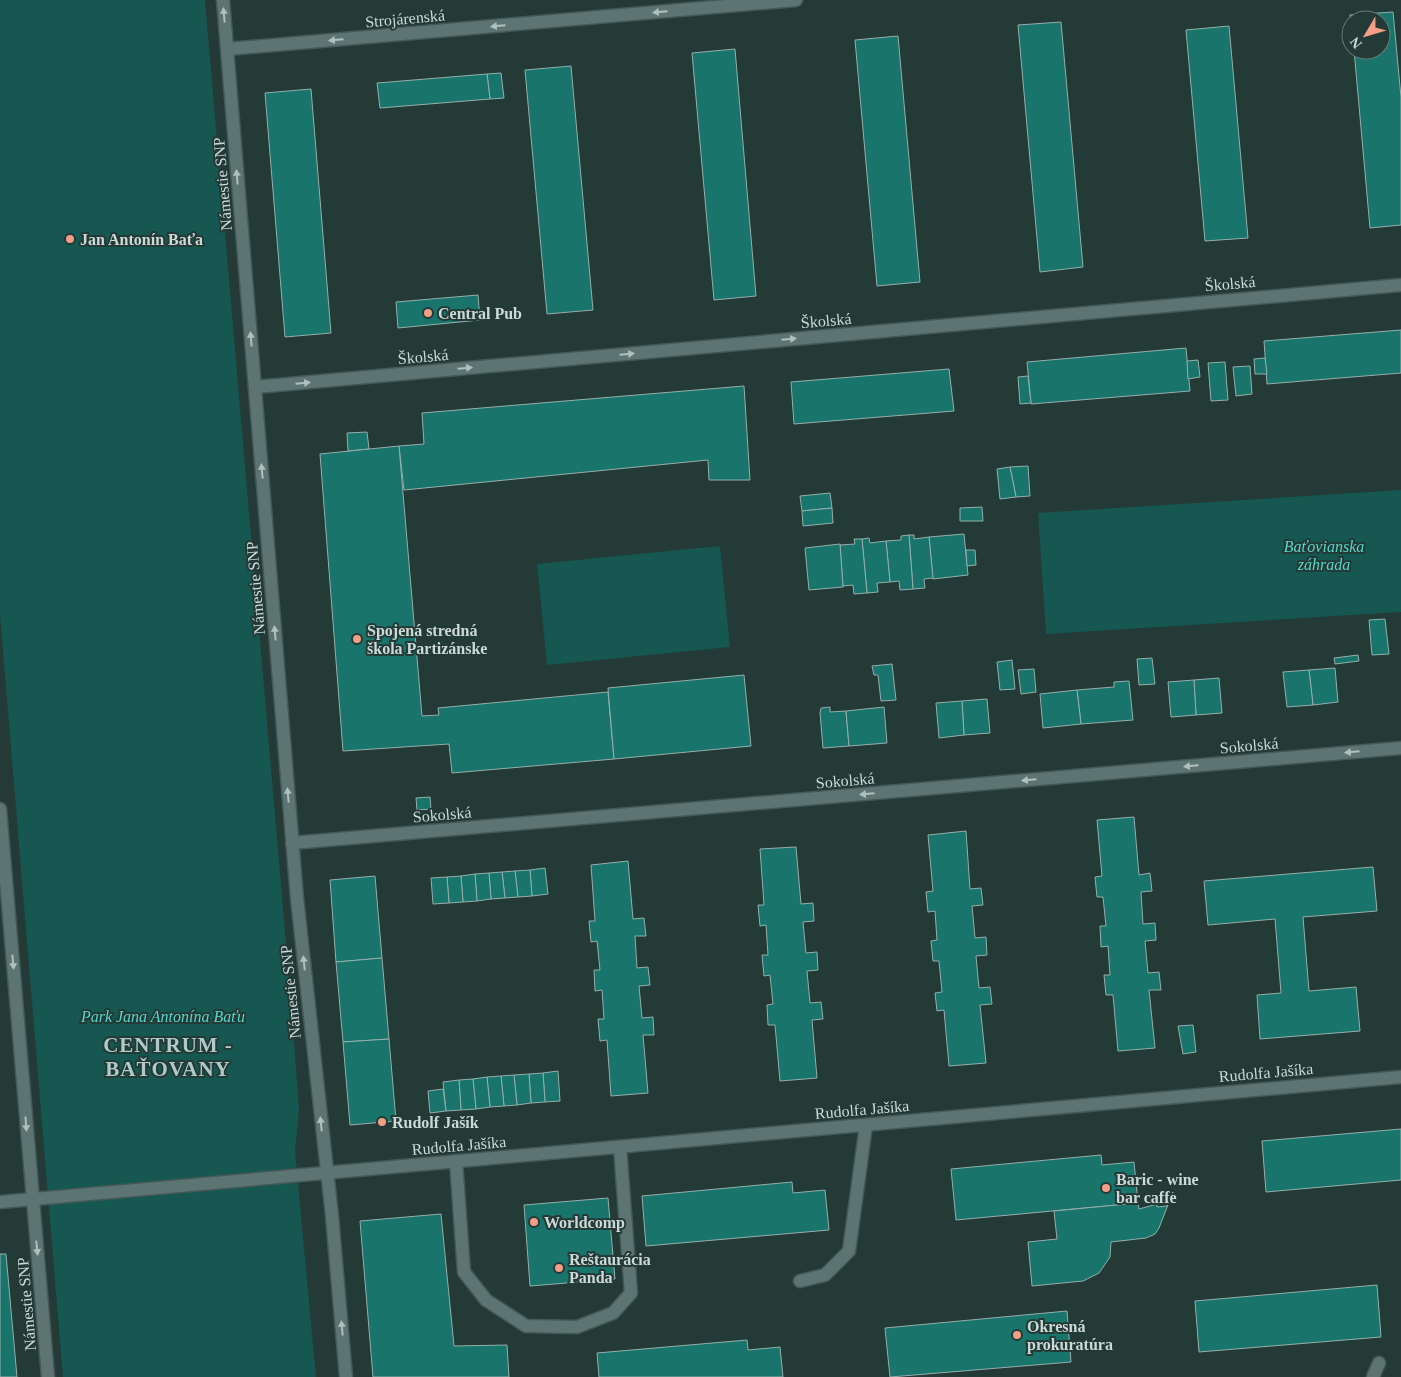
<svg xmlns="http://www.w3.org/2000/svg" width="1401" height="1377" font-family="'Times New Roman',serif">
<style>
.green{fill:#165751}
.building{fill:#19746c;stroke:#95afac}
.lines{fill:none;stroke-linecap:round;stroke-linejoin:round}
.minor-casing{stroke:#445856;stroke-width:15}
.minor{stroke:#5d7572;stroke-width:12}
.oneway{fill:#b0c0be}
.poi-dot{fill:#f49e87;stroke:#233a37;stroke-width:2}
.labels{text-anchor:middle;stroke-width:4;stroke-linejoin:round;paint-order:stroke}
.street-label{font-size:16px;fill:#ccd9d7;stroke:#233a37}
.poi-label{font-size:16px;font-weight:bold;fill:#ccd9d7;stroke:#233a37;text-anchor:start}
.park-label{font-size:16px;font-style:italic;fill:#59d5c9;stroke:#233a37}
.district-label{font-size:21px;font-weight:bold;letter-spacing:1px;fill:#b0cbc7;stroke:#233a37}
</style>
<rect width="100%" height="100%" fill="#233a37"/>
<g class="green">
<polygon points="0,0 205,0 292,1013 299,1110 295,1151 316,1377 63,1377 0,615"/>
<polygon points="1401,490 1401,612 1046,634 1038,513"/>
<polygon points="720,546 730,647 547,665 537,564"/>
</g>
<g class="building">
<polygon points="1393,12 1401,97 1401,225 1370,228 1354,50 1381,50 1381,20 1351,20 1351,23 1350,15"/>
<polygon points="1061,22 1083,267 1040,272 1018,25"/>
<polygon points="1229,26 1248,238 1205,241 1186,30"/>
<polygon points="898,36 920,282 877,286 855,40"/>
<polygon points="735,49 756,296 714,300 692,53"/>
<polygon points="571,66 593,310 547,314 525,70"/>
<polygon points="501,73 504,98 490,99 487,74"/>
<polygon points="487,74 490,99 380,108 377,83"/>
<polygon points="311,89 331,333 285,337 265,93"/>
<polygon points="478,295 480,320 398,328 396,302"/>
<polygon points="1401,330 1401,373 1267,384 1264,341"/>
<polygon points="1186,348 1190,391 1031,404 1027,362"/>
<polygon points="1265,358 1267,374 1255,374 1254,359"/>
<polygon points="1198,360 1200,377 1188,379 1187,361"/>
<polygon points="1225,362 1228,400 1211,401 1208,363"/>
<polygon points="1250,366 1252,394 1236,396 1233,367"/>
<polygon points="949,369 954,411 794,424 791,382"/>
<polygon points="1028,376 1031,403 1020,404 1018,377"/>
<polygon points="744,386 750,480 709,480 708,460 404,490 399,446 424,444 422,413"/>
<polygon points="367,432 369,449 348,451 347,433"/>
<polygon points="399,446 422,716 439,715 438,708 608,692 614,759 452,773 449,744 343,751 320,454"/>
<polygon points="1028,466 1030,496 1016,497 1010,467"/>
<polygon points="1010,467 1016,497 1000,499 997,469"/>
<polygon points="830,493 832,508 802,511 800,496"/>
<polygon points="982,507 983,521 960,521 960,508"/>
<polygon points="832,508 833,523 803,526 802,511"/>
<polygon points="964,534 968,575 933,579 929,537"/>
<polygon points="909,535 914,535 914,539 929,537 933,578 924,579 925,588 913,589"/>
<polygon points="909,535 913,589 900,590 899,581 890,582 886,541 901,540 901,536"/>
<polygon points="869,538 870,543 886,541 890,582 877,583 878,592 867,593 862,539"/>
<polygon points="854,539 862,539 867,593 854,594 853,585 843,586 840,545 855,544"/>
<polygon points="840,544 843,587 809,590 805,548"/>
<polygon points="966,550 975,550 976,565 967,566"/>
<polygon points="1385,619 1389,654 1372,655 1369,620"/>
<polygon points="1358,655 1359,661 1335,664 1334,658"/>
<polygon points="1152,658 1155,684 1139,685 1137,659"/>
<polygon points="1012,660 1015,689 1000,690 997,662"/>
<polygon points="892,664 896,700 881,701 878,675 874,675 872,666"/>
<polygon points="1335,668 1338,702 1313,705 1309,670"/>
<polygon points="1034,669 1036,692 1021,694 1018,670"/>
<polygon points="1309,670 1313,705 1287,707 1283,672"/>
<polygon points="744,675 751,746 614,759 608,688"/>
<polygon points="1219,678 1222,713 1196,715 1194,680"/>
<polygon points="1194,680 1196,715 1171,717 1168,682"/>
<polygon points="1129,681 1133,720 1081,724 1077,690 1114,687 1114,682"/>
<polygon points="1077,690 1081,724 1043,728 1040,694"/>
<polygon points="987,699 990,733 964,735 962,701"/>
<polygon points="962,701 964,735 939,738 936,703"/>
<polygon points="830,707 830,712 846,711 849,746 823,748 820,713 821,708"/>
<polygon points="884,707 887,743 849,746 846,711"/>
<polygon points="430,797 431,809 417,810 416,798"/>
<polygon points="1134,817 1139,875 1150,873 1152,891 1141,892 1143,924 1155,923 1156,940 1145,941 1148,973 1159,972 1161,990 1149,990 1155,1048 1118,1051 1113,995 1106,995 1104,975 1110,975 1108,946 1101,947 1100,926 1106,926 1103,897 1097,897 1095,877 1102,876 1097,820"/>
<polygon points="966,831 970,889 981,888 983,905 972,906 975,938 986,937 987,955 976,956 979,988 990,987 992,1004 980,1005 986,1063 949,1066 944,1010 937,1011 935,993 942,992 939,961 933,961 931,941 937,940 935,911 928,912 926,892 933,891 928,835"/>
<polygon points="796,847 801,904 813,903 814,921 803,922 806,953 817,952 818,970 807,971 810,1003 821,1002 823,1019 812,1020 817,1078 780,1081 775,1025 768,1025 767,1005 773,1004 770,975 764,976 762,955 768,955 766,925 760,926 758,905 764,905 760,849"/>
<polygon points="628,861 633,919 644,918 646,936 635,936 637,968 648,967 650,985 639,986 642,1018 653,1017 654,1035 643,1035 648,1093 611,1096 607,1040 600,1041 598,1019 604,1019 602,990 595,991 594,970 600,970 597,941 591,942 589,921 595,921 591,865"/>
<polygon points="1373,867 1377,911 1303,917 1309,991 1356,987 1360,1031 1260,1039 1257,995 1281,993 1275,919 1208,925 1204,881"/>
<polygon points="545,868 548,894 532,896 530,870"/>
<polygon points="530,870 532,896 518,897 515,871"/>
<polygon points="515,871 518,897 505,898 502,872"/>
<polygon points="502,872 505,898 491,899 489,873"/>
<polygon points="489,873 491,899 477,901 475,874"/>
<polygon points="475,874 477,901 463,902 461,876"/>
<polygon points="375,876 382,958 336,962 330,880"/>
<polygon points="461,876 463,902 449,903 447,877"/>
<polygon points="447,877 449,903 433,904 431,878"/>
<polygon points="382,958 389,1039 343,1042 336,962"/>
<polygon points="1193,1025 1196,1052 1183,1054 1178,1026"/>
<polygon points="389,1039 396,1121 350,1125 343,1042"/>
<polygon points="558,1071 560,1101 545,1102 543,1073"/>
<polygon points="543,1073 545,1102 531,1103 529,1074"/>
<polygon points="529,1074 531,1103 517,1105 514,1075"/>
<polygon points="514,1075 517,1105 504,1106 501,1076"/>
<polygon points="501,1076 504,1106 490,1107 487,1077"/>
<polygon points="487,1077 490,1107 476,1109 473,1079"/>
<polygon points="473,1079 476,1109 461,1110 459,1080"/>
<polygon points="459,1080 461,1110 446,1111 443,1082"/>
<polygon points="443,1089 446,1111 430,1113 428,1091"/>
<polygon points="1401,1129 1401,1180 1266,1192 1262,1141"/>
<polygon points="1101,1155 1102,1165 1134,1162 1138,1203 956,1220 951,1169"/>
<polygon points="792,1182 793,1193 825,1190 829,1230 646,1246 642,1196"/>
<polygon points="1173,1192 1159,1228 1155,1234 1146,1238 1111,1242 1110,1257 1099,1273 1083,1281 1032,1286 1028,1242 1057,1239 1054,1211 1138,1203 1139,1209 1157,1204 1157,1207 1167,1206"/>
<polygon points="608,1198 615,1279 530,1286 524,1205"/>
<polygon points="441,1214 454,1346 507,1345 509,1377 373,1377 360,1221"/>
<polygon points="0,1254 6,1254 17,1377 0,1377"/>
<polygon points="1377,1285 1381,1337 1199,1352 1195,1301"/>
<polygon points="1067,1311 1071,1362 890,1377 885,1328"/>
<polygon points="747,1340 748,1350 780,1347 783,1377 599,1377 597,1353"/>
</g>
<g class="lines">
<g class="minor-casing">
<g id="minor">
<polyline points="223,0 297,898 332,1216 346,1377"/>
<polyline points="227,49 796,0"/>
<polyline points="255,387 1401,285"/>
<polyline points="0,809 48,1377"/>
<polyline points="292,843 1401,748"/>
<polyline points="456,1161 464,1272 486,1300 526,1326 577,1327 613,1313 631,1293 620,1147"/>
<polyline points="0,1202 1401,1077"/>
<polyline points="800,1281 825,1275 849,1251 866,1125"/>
<polyline points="1373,1377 1379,1363"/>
</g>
</g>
<use href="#minor" class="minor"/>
</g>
<defs><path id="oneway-solid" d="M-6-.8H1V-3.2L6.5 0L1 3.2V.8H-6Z" transform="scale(1.25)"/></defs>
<g class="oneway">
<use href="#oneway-solid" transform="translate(660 12) rotate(175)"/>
<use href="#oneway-solid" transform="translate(224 15) rotate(-95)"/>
<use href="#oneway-solid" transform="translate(498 26) rotate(175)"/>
<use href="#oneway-solid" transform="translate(336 40) rotate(175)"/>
<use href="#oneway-solid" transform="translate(237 177) rotate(-95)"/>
<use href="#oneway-solid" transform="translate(251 339) rotate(-95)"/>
<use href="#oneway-solid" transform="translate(789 339) rotate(-5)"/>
<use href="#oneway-solid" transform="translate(627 354) rotate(-5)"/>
<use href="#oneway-solid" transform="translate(465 368) rotate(-5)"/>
<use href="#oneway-solid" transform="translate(303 383) rotate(-5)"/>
<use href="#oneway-solid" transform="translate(262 471) rotate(-95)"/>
<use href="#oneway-solid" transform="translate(275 633) rotate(-95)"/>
<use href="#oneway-solid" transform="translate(1352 752) rotate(175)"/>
<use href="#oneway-solid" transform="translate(1191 766) rotate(175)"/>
<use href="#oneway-solid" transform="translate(1029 780) rotate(175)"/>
<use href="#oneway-solid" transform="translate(867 794) rotate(175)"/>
<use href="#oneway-solid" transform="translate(288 795) rotate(-95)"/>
<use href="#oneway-solid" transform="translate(13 962) rotate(85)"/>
<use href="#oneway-solid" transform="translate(304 963) rotate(-96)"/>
<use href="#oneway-solid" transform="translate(26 1124) rotate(86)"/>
<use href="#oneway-solid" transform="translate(321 1124) rotate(-96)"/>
<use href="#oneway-solid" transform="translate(37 1248) rotate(84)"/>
<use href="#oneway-solid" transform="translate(342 1328) rotate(-95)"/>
</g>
<g class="poi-dot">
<circle cx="70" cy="239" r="5"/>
<circle cx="428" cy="313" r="5"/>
<circle cx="357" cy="639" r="5"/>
<circle cx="382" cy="1122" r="5"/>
<circle cx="1106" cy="1188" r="5"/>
<circle cx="534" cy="1222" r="5"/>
<circle cx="559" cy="1268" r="5"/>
<circle cx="1017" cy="1335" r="5"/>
</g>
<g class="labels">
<g class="street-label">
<text transform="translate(405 18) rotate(-5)" y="6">Strojárenská</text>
<text transform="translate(222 184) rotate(-95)" y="6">Námestie SNP</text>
<text transform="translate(1230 283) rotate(-5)" y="6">Školská</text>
<text transform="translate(826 320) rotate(-5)" y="6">Školská</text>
<text transform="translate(423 356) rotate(-5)" y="6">Školská</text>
<text transform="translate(255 588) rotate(-95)" y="6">Námestie SNP</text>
<text transform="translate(1249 745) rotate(-5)" y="6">Sokolská</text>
<text transform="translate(845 780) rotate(-5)" y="6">Sokolská</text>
<text transform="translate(442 814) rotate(-5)" y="6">Sokolská</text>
<text transform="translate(290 992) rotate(-96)" y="6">Námestie SNP</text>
<text transform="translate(1266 1072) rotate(-5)" y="6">Rudolfa Jašíka</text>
<text transform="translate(862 1109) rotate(-5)" y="6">Rudolfa Jašíka</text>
<text transform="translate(459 1145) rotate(-5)" y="6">Rudolfa Jašíka</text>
<text transform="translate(26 1304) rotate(-95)" y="6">Námestie SNP</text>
</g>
<g class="poi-label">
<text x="80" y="245">Jan Antonín Baťa</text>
<text x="438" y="319">Central Pub</text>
<text x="367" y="636">Spojená stredná<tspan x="367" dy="18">škola Partizánske</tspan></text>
<text x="392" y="1128">Rudolf Jašík</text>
<text x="1116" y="1185">Baric - wine<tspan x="1116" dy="18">bar caffe</tspan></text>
<text x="544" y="1228">Worldcomp</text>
<text x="569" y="1265">Reštaurácia<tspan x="569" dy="18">Panda</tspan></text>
<text x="1027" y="1332">Okresná<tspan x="1027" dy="18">prokuratúra</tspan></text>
</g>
<g class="park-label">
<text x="1324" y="552">Baťovianska<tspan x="1324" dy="18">záhrada</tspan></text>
<text x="163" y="1022">Park Jana Antonína Baťu</text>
</g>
<g class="district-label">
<text x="168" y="1052">CENTRUM -<tspan x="168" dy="24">BAŤOVANY</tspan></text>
</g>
</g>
<g transform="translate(1366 35) rotate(232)"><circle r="24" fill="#233a37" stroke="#677a77"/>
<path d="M0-4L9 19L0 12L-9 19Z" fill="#f49e87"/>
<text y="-8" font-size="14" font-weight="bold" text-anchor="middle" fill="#ccd9d7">N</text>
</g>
</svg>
